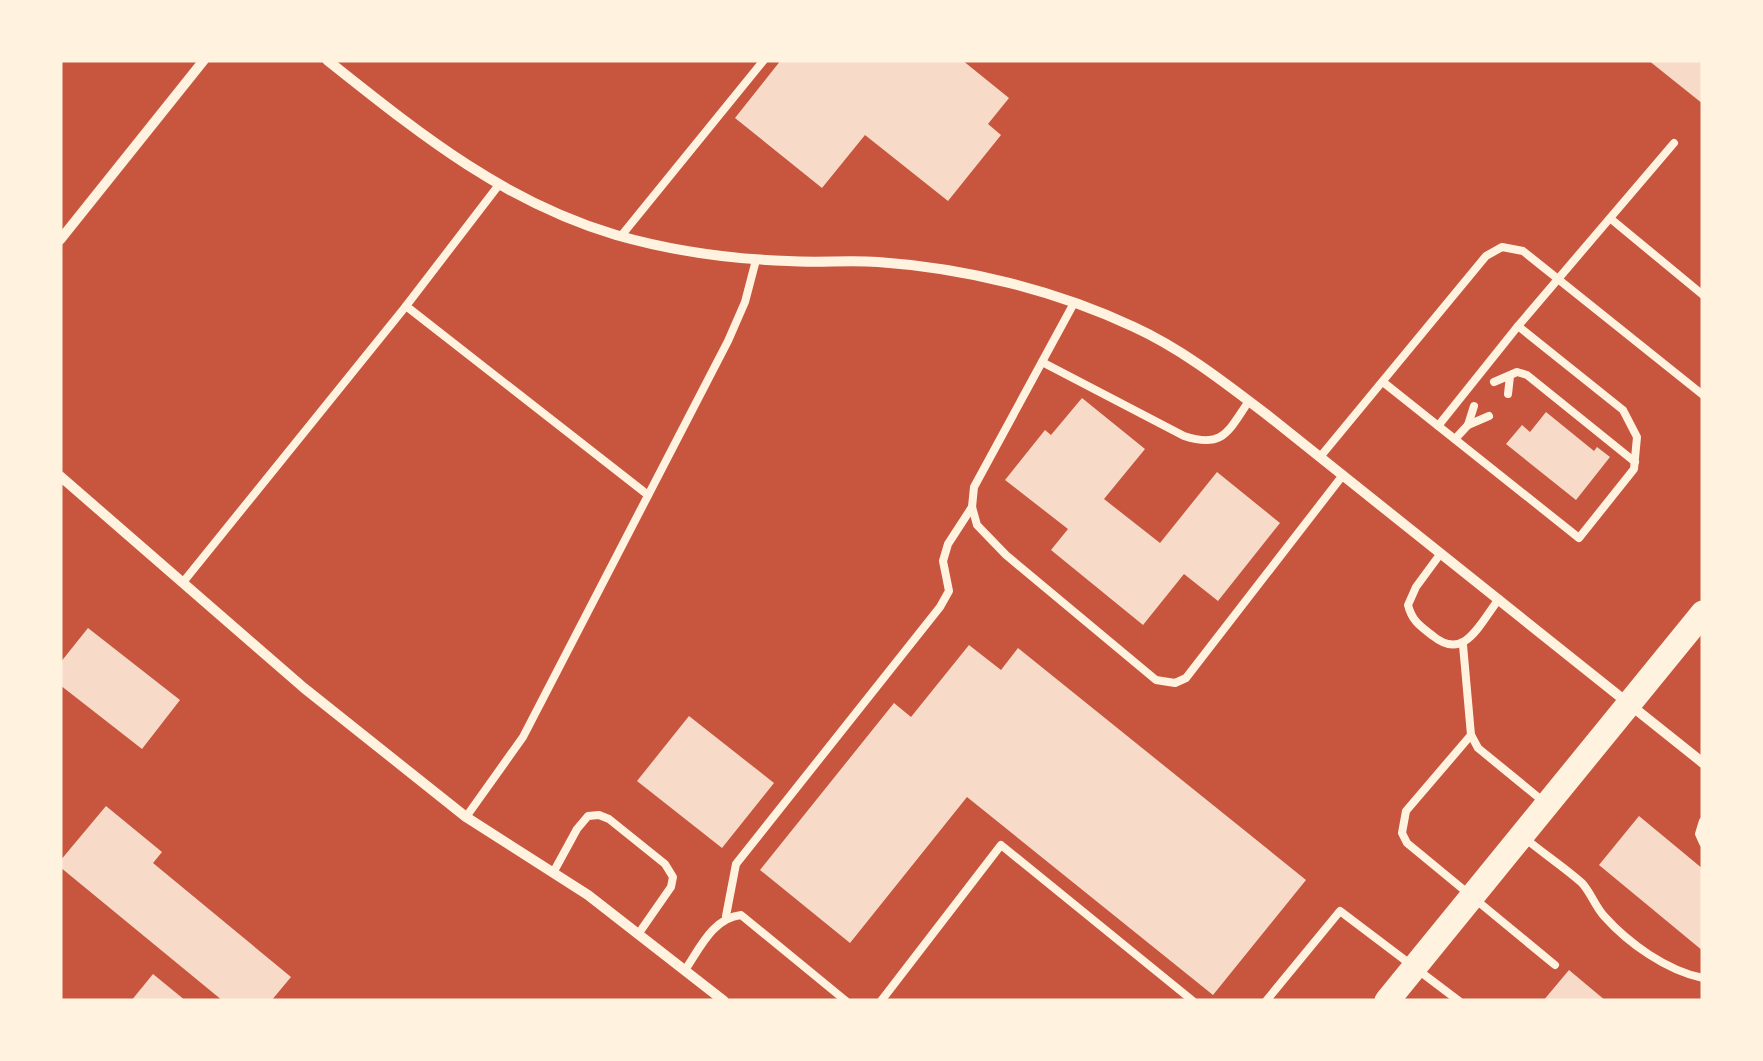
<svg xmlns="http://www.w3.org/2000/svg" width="1763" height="1061" font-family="Georgia,serif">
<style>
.building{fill:#f7dbc8}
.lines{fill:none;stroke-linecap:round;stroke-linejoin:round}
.service{stroke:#fff3e0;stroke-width:8}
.minor{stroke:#fff3e0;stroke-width:10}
.primary{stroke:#fff3e0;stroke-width:25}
</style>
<rect width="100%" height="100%" fill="#c8553d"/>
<g class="building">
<polygon points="781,60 962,60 1009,98 988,124 1001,135 948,201 865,135 822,188 735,118"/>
<polygon points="1648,60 1703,60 1703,104"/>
<polygon points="1082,398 1145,449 1104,499 1160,543 1217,472 1280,523 1218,601 1184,574 1143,625 1051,550 1068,529 1005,480 1045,430 1051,435"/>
<polygon points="1546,412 1594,451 1597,447 1610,457 1576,500 1506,444 1522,425 1530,432"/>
<polygon points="88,628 180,700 142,749 60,685 60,663"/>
<polygon points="969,645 1001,670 1018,648 1306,880 1213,995 967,797 850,943 760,870 894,703 911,717"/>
<polygon points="689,716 774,783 722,848 637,781"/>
<polygon points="106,806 162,852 153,863 291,977 271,1001 223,1001 60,867 60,861"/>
<polygon points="1639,816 1703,869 1703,951 1599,865"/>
<polygon points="1569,970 1606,1001 1543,1001"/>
<polygon points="153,974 186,1001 131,1001"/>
</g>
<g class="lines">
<g class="service">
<polyline points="498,186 406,306 648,495"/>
<polyline points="1611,219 1703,295"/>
<polyline points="621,236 764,60"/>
<polyline points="1074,303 974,487 972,507 977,525 1006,555 1156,680 1175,683 1186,678 1343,475"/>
<path d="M1042,362L1184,436C1224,449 1228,431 1249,401"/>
<polyline points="1383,382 1579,538 1634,469 1637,437 1623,410 1518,326 1674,143"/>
<polyline points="1494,382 1517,372 1527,375 1635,462"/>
<polyline points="1508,394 1510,376"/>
<polyline points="1468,425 1489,416"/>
<polyline points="1438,426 1518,326"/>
<polyline points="1455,439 1468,425 1474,406"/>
<polyline points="1320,457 1486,256 1502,247 1523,251 1703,395"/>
<path d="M1441,553L1416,587L1408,605C1412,621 1420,626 1433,636C1465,662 1480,623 1499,599"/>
<polyline points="184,581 406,306"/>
<polyline points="1463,645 1471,735 1478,748 1544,802"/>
<polyline points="1471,735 1406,811 1402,833 1407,843 1555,965"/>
<polyline points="466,817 523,737 728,341 745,302 756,260"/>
<polyline points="1703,821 1699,834 1703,843"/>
<path d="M1526,839C1544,854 1564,867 1582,883C1591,893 1595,906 1604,916C1628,943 1667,971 1703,978"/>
<polyline points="553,873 577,829 588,816 599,815 609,819 665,864 673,877 671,887 639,933"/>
<polyline points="726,916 736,864 940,607 949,591 943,561 948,544 972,507"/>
<path d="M685,970C700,948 713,918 741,915L846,1001"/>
<polyline points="881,1001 1001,845 1193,1001"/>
<polyline points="1266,1001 1340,911 1459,1001"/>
</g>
<g class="minor">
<path d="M327,60C419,133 502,201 616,235C672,251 730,259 788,261C818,263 848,260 878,262C965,268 1055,290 1134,327C1182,349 1224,382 1266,414L1703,763"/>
<polyline points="60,240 204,60"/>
<polyline points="60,476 304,688 466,817 588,895 724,1001"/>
</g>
<polyline class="primary" points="1387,1001 1703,613"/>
</g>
<rect width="1763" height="1061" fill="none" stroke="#fff3e0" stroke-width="125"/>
</svg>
